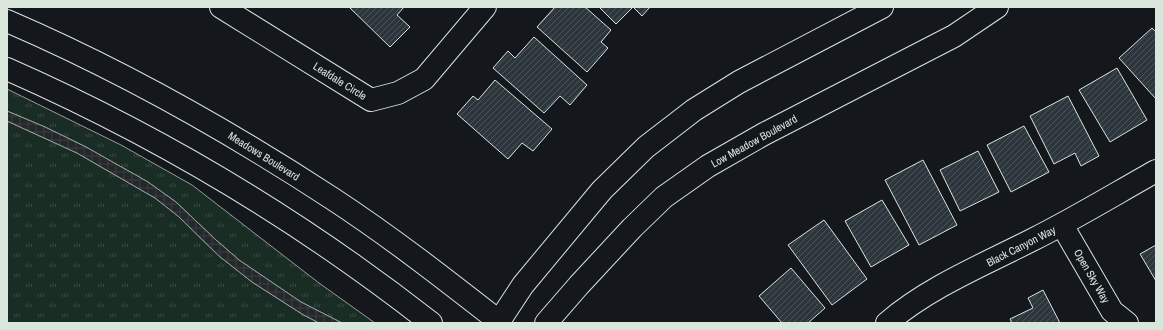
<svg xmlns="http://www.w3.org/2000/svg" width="1163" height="330" font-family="'Archivo Narrow',sans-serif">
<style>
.grass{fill:url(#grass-tufts);stroke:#939e99}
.plaza{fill:url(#plaza-grid);stroke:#939e99}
.building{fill:url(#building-hatch);stroke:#d8e6dc}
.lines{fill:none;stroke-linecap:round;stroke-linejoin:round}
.street-casing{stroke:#d8e6dc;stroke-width:24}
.secondary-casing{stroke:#d8e6dc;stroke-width:24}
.street{stroke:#14181c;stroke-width:22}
.secondary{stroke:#14181c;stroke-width:22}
.labels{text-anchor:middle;stroke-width:3;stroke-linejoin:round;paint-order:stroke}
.street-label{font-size:11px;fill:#d8e6dc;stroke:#14181c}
</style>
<defs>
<pattern id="grass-tufts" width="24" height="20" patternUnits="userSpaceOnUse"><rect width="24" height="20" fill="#1a2d24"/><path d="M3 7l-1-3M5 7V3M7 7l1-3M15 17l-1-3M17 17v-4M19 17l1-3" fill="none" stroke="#3b4b43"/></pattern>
<pattern id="plaza-grid" width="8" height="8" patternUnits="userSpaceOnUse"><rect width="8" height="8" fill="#24282b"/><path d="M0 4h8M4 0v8" fill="none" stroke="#393d3f"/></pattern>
<pattern id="building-hatch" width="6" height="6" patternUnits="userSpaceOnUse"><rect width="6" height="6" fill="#2c363c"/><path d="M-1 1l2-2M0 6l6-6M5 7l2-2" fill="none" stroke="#4a5358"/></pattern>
</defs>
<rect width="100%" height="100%" fill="#14181c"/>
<g class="grass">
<polygon points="7,89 121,145 192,185 319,283 375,323 342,323 301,302 239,260 216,240 176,202 148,182 86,147 45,127 7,111"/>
<polygon points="7,121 77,153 155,198 178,216 219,256 252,282 302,314 319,323 7,323"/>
</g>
<polygon class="plaza" points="7,111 45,127 86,147 148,182 176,202 216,240 239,260 301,302 342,323 319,323 302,314 252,282 219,256 178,216 155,198 77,153 7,121"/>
<g class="building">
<polygon points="349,7 404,7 397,15 410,27 390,47"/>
<polygon points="555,7 585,7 611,30 601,42 608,48 587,72 537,27"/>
<polygon points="599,7 633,7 616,24"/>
<polygon points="633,7 650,7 642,16"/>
<polygon points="1152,28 1156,32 1156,99 1119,58"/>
<polygon points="534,37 587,85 570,105 560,96 544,113 493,68 508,51 515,58"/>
<polygon points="1117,68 1147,120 1110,142 1079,90"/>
<polygon points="495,80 552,129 533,151 522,143 508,159 457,114 473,96 478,100"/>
<polygon points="1068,96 1099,156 1081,166 1075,153 1054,164 1030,116"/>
<polygon points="1024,126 1049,172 1011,192 987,145"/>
<polygon points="978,151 999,192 960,211 940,170"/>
<polygon points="923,160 957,225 919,245 885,180"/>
<polygon points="882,200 909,245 871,267 845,221"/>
<polygon points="824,220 867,279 832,305 788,245"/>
<polygon points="1156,245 1156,281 1140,254"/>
<polygon points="791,268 825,308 808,323 782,323 759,296"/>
<polygon points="1043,290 1060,323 1012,323 1010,319 1033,308 1028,298"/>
</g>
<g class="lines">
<g class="street-casing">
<g id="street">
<polyline points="221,7 371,100 398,93 424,79 485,7"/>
<polyline points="1062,225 1112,311 1127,323"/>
<path d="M887,323C929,287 983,265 1032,240C1074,219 1115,194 1156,171"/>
</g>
</g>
<g class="secondary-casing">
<g id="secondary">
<path d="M7,21C121,70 229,131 333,199C391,237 446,280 501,323"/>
<path d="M7,69C157,135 301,221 431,323"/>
<polyline points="498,323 523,285 602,190 646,147 694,110 739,82 882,7"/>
<polyline points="546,323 579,285 632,228 664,197 708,166 764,134 954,36 997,7"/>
</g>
</g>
<use href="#street" class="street"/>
<use href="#secondary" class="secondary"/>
</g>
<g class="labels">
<g class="street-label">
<text transform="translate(340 81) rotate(32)" y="4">Leafdale Circle</text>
<text transform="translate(754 141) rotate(-29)" y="4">Low Meadow Boulevard</text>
<text transform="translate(264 156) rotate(32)" y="4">Meadows Boulevard</text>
<text transform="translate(1021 246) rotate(-27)" y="4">Black Canyon Way</text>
<text transform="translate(1092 276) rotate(60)" y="4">Open Sky Way</text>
</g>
</g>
<rect width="1163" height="330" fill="none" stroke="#d8e6dc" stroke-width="16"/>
</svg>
